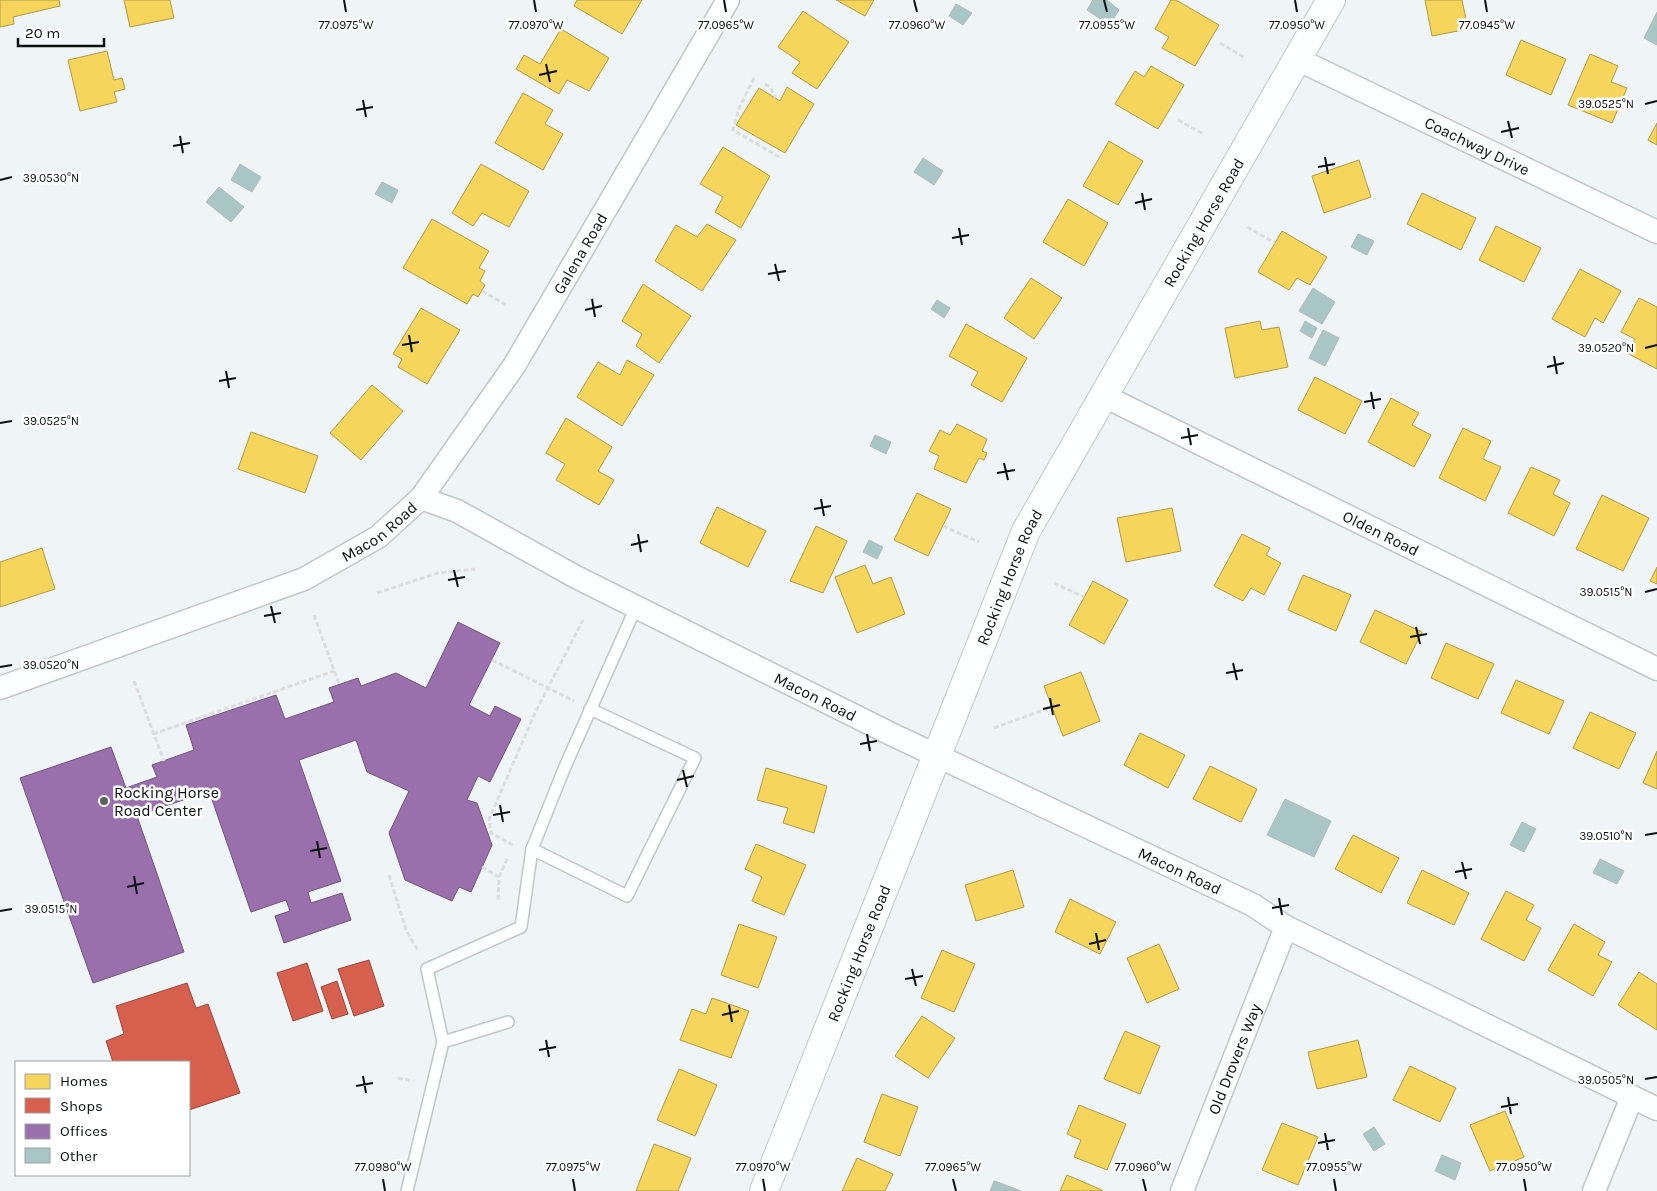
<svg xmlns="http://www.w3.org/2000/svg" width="1657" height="1191" font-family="Karla,sans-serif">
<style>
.homes{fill:#f6d55c;stroke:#b09a46}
.shops{fill:#d6604d;stroke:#99483b}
.offices{fill:#9970ab;stroke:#6f537d}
.building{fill:#a9c6c7;stroke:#b4b9ba}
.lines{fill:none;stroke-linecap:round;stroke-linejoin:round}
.lane-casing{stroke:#c1c6c7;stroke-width:14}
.street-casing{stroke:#c1c6c7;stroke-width:25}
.secondary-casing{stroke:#c1c6c7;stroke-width:30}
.path{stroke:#dcdede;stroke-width:3;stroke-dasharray:5 2.5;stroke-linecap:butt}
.lane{stroke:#fdfefe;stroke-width:11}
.street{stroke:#fdfefe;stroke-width:22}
.secondary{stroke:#fdfefe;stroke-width:28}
.ticks{fill:none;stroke:#0c1011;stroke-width:2}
.poi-dot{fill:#5b6061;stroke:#fff;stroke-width:2}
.labels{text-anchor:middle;stroke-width:5;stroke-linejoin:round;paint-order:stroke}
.street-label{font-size:16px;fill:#0c1011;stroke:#fff}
.poi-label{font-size:16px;fill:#0c1011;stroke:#fff;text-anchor:start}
.ticks-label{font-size:12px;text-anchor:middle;fill:#0c1011;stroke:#fff;stroke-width:5;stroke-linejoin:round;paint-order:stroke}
</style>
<rect width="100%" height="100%" fill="#eff5f6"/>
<g class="homes">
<polygon points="0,0 59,0 60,6 13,17 14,24 0,27"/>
<polygon points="124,0 170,0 174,18 130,27"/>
<polygon points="577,0 642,0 622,34 574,6"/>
<polygon points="836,0 874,0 865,16"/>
<polygon points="1171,0 1176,0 1219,25 1195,66 1162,48 1169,37 1155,29"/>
<polygon points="1425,0 1462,0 1468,29 1432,36"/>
<polygon points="803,11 849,42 817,89 792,73 800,62 778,47"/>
<polygon points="561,29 609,58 589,91 567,80 559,94 516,69 524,55 540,64"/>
<polygon points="1521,40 1566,59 1551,95 1506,75"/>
<polygon points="107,51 114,80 122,78 125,89 114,92 117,102 80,111 68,60"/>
<polygon points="1590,54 1618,66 1611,82 1627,88 1612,123 1568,105"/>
<polygon points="1151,66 1184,85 1158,129 1115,104 1135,71 1144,77"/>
<polygon points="787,87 814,104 785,153 736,125 759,88 780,101"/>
<polygon points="523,93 553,110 545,124 563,134 543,170 495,143"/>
<polygon points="1657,123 1657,145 1648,140"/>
<polygon points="1109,141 1143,161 1118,205 1083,186"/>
<polygon points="723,147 770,176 741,228 715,212 723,197 700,184"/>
<polygon points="1359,160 1371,197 1324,213 1312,176"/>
<polygon points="481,164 529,191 509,227 482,213 473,226 452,213"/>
<polygon points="1422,193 1476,218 1461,250 1407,224"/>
<polygon points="1068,199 1108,223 1084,266 1043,242"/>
<polygon points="432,219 489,251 479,268 485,271 480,281 485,285 478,297 473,294 467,304 403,268"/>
<polygon points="707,224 736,240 702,291 655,261 676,225 697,237"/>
<polygon points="1496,226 1541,248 1524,282 1479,260"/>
<polygon points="1282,231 1327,257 1310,285 1297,278 1289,290 1258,272"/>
<polygon points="1580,269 1621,291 1603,323 1595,318 1585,337 1552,319"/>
<polygon points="1031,278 1062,298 1034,339 1004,318"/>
<polygon points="643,284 691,316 659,363 636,346 642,334 622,321"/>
<polygon points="1639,298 1657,307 1657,369 1627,353 1635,339 1621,332"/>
<polygon points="421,308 460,330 427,384 398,367 402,359 393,354"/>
<polygon points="1260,321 1262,330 1279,327 1288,367 1235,378 1225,328"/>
<polygon points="966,324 1027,358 1002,402 971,385 978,372 949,356"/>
<polygon points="627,360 654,375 622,426 577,397 598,362 620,375"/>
<polygon points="1315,377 1362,401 1345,434 1298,410"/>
<polygon points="372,385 403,411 361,460 330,433"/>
<polygon points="1391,398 1419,413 1412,425 1431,435 1414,467 1368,442"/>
<polygon points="566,418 612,447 598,471 614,480 599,505 556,480 565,464 546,453"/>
<polygon points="957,424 987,439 982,451 987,453 984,460 979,458 966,483 934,469 939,456 929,451 940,430 950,435"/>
<polygon points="1463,428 1491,441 1483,459 1501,467 1485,501 1439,478"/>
<polygon points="251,432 318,456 305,493 238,469"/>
<polygon points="1531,467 1560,480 1553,494 1570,503 1554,536 1508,513"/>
<polygon points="917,493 951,509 928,556 894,540"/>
<polygon points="1602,495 1649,518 1623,571 1576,549"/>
<polygon points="717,507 766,531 748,567 700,543"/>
<polygon points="1172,508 1181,551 1126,562 1117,518"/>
<polygon points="816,526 847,541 823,593 790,581"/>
<polygon points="1242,534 1270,548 1266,555 1281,563 1264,595 1251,588 1243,601 1214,586"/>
<polygon points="42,548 55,589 0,607 0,562"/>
<polygon points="865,565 873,584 891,577 905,614 857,633 835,577"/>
<polygon points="1657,567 1657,584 1650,581"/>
<polygon points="1303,575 1351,595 1336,631 1288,610"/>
<polygon points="1093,581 1128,600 1104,644 1069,625"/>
<polygon points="1375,610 1422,632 1406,664 1360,642"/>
<polygon points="1446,643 1494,664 1478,699 1431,678"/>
<polygon points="1081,672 1100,721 1063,736 1044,686"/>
<polygon points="1516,680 1564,701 1549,734 1501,713"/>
<polygon points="1590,712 1636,733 1619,769 1573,748"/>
<polygon points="1140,733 1185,755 1168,788 1124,765"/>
<polygon points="1657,751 1657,789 1643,783"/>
<polygon points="1210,766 1257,789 1241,822 1193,799"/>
<polygon points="766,768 827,786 814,833 783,823 788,808 757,800"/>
<polygon points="1353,835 1399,858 1381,893 1335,869"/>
<polygon points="756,844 806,865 784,915 752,901 762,877 745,869"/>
<polygon points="1013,870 1024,907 976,921 965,885"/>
<polygon points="1422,870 1469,893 1454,925 1407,903"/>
<polygon points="1506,891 1534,905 1526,920 1541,928 1524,961 1481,939"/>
<polygon points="1070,899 1116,922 1100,954 1055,932"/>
<polygon points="739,924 777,937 758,988 721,975"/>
<polygon points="1574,924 1605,942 1598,955 1612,962 1593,996 1548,970"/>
<polygon points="1159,944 1179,989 1147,1003 1127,958"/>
<polygon points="942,950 975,964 954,1012 921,998"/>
<polygon points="1639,972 1657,984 1657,1030 1618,1005"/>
<polygon points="712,998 749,1011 731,1058 680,1040 692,1009 706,1014"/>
<polygon points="922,1016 955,1038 928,1078 895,1056"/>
<polygon points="1125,1031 1160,1046 1140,1094 1104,1079"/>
<polygon points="1358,1040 1367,1077 1317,1089 1308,1052"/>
<polygon points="1410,1066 1456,1088 1440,1122 1393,1100"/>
<polygon points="679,1069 717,1085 695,1136 657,1120"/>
<polygon points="882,1094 918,1107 900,1156 864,1142"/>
<polygon points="1079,1105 1126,1124 1107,1170 1074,1157 1081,1140 1067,1134"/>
<polygon points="1505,1111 1524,1157 1490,1171 1470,1125"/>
<polygon points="1282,1123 1318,1137 1298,1185 1262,1170"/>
<polygon points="654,1144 691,1158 678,1191 636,1191"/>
<polygon points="857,1158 893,1174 885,1191 842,1191"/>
<polygon points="1067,1175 1102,1190 1102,1191 1060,1191"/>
</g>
<g class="shops">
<polygon points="369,960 384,1006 354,1016 338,969"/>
<polygon points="307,963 323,1011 293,1021 277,973"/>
<polygon points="337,981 348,1014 332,1019 321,987"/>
<polygon points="187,983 196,1008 208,1004 240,1093 189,1110 189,1062 113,1062 106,1041 124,1034 116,1006"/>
</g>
<polygon class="offices" points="458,622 500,643 469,705 490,716 495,706 521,719 490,782 478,776 467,800 477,803 492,845 471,892 459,887 452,901 405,880 389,833 409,791 367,772 356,740 299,760 341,881 308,892 311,903 342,893 351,920 284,943 275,916 290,911 286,900 251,912 209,791 137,816 184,952 93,983 20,778 111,747 126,788 157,777 152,765 194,750 186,725 276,695 285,719 334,702 329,688 358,678 361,686 396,673 426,688"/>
<g class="building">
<polygon points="1093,0 1107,0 1119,10 1112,21 1105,17 1102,20 1087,10"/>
<polygon points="956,4 972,13 963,25 949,16"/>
<polygon points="1657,12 1657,45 1644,38"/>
<polygon points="923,158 943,171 934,185 914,172"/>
<polygon points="240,164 261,177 252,192 231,180"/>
<polygon points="382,182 398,190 392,203 375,194"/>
<polygon points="219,187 244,207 231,222 206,202"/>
<polygon points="1358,234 1374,241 1367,255 1351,247"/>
<polygon points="1313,288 1335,302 1322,324 1299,311"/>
<polygon points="937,300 950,308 944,318 931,309"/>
<polygon points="1305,321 1317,328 1312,338 1300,331"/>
<polygon points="1323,330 1339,338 1325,366 1309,358"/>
<polygon points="875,435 891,442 886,454 870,446"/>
<polygon points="869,540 883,547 877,559 863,552"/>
<polygon points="1285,799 1331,821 1314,857 1267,835"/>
<polygon points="1522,822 1536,829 1524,852 1510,845"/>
<polygon points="1600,859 1624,871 1617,884 1593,873"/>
<polygon points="1374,1127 1385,1144 1374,1151 1363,1134"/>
<polygon points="1442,1155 1461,1163 1455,1180 1435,1171"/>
<polygon points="994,1181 995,1181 1021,1191 990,1191"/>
</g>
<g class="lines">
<g class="lane-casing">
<g id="lane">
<polyline points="532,849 627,896 695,758 590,709"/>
<polyline points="443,1042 427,969 521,927 532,849 564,769 636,607"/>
<polyline points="407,1191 443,1042 508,1022"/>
</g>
</g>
<g class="street-casing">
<g id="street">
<path id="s1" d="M1297,59L1657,232"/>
<path id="s2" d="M1104,396L1657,669"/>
<path id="s3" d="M421,498L514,366L728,0"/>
<path id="s4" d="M0,688L304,579L378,537L421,498L457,511L576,577L891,734L1253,905L1286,927L1657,1109"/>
<path id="s5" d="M1182,1191L1286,927"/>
<polyline points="1594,1191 1632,1097"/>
</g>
</g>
<g class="secondary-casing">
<g id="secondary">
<path id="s6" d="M764,1191L1026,531L1331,0"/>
</g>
</g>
<g class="path">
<polyline points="1220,43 1245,58"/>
<polyline points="754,78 739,108 733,130 781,158"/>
<polyline points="765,84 770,87 776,98"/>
<polyline points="1178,120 1202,133"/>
<polyline points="1247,227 1275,243"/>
<polyline points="482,291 508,306"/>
<polyline points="943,526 979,542"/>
<polyline points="1054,583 1084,597"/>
<polyline points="377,593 438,573 475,569"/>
<polyline points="314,615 339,684"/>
<polyline points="492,660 574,701"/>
<polyline points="134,681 164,761"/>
<polyline points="994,728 1052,707"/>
<polyline points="153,734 334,671"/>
<polyline points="513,845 491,833 489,819 535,713 583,620"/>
<polyline points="482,867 499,877 498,900"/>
<polyline points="389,875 406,930 418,951"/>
<polyline points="499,877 508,857"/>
<polyline points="398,1078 413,1081"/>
</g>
<use href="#lane" class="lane"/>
<use href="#street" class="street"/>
<use href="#secondary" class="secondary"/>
</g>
<path class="ticks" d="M344,0L346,12M534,0L536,12M724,0L726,12M914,0L917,12M1104,0L1107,12M1295,0L1297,12M1485,0L1487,12M546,64L550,82M539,75L557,71M363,100L366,117M1645,104L1657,101M356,110L373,107M1508,121L1512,138M1501,132L1519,128M180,136L183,153M173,146L190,143M1325,157L1328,174M1318,167L1335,164M0,180L12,177M1142,193L1145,210M1135,203L1152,199M959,228L962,245M952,238L969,235M775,264L779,281M768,274L786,271M592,299L595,317M585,310L602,306M409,335L412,352M402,345L419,342M1645,348L1657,345M1554,356L1557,374M1547,367L1564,363M226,371L229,388M219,381L236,378M1371,392L1374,409M1364,402L1381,399M0,423L12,421M1188,428L1191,445M1181,438L1198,435M1004,463L1008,480M997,473L1015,470M821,499L824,516M814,509L831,506M638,534L641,552M631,545L648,541M454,570L458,587M448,580L465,577M1645,592L1657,589M271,606L275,623M264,616L281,613M1416,627L1420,644M1410,637L1427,634M1233,663L1237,680M0,667L12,665M1226,673L1243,670M1050,698L1053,715M1043,709L1060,705M867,734L870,751M860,744L877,741M683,770L687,787M677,780L694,776M500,805L503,822M493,815L510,812M1645,835L1657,833M317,841L320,858M310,851L327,848M1462,862L1466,879M1455,872L1472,869M134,876L137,894M127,887L144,883M1279,898L1282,915M1272,908L1289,905M0,911L12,909M1096,933L1099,950M1089,944L1106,940M912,969L916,986M905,979L923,976M729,1005L732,1022M722,1015L739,1011M546,1040L549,1057M539,1050L556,1047M363,1076L366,1093M1645,1079L1657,1077M356,1086L373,1083M1508,1097L1511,1114M1501,1107L1518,1104M1325,1133L1328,1150M1318,1143L1335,1140M383,1179L385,1191M573,1179L575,1191M763,1179L765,1191M953,1179L956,1191M1143,1179L1146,1191M1334,1179L1336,1191M1524,1179L1526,1191"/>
<circle class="poi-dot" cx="104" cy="801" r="5"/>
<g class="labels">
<g class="street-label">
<text dy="6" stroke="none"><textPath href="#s1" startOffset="200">Coachway Drive</textPath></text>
<text dy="6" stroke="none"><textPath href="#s6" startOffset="1066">Rocking Horse Road</textPath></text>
<text dy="6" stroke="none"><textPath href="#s3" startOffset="292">Galena Road</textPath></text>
<text dy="6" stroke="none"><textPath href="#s4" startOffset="412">Macon Road</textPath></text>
<text dy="6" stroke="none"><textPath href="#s2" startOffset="309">Olden Road</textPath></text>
<text dy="6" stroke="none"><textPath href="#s6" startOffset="661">Rocking Horse Road</textPath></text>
<text dy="6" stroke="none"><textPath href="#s4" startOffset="908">Macon Road</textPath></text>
<text dy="6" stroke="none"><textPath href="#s4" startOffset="1312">Macon Road</textPath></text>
<text dy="6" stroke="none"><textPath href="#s6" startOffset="256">Rocking Horse Road</textPath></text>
<text dy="6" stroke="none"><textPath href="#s5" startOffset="142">Old Drovers Way</textPath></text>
</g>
<g class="poi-label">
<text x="114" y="798">Rocking Horse<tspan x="114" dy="18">Road Center</tspan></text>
</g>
</g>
<g class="ticks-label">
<text x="346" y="29">77.0975°W</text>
<text x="536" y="29">77.0970°W</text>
<text x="726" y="29">77.0965°W</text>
<text x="917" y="29">77.0960°W</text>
<text x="1107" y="29">77.0955°W</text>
<text x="1297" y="29">77.0950°W</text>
<text x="1487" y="29">77.0945°W</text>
<text x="1606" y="108">39.0525°N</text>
<text x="51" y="182">39.0530°N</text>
<text x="1606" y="352">39.0520°N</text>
<text x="51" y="425">39.0525°N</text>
<text x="1606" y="596">39.0515°N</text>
<text x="51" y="669">39.0520°N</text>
<text x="1606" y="840">39.0510°N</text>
<text x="51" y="913">39.0515°N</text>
<text x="1606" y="1084">39.0505°N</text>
<text x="383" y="1171">77.0980°W</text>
<text x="573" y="1171">77.0975°W</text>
<text x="763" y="1171">77.0970°W</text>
<text x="953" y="1171">77.0965°W</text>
<text x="1143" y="1171">77.0960°W</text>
<text x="1334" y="1171">77.0955°W</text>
<text x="1524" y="1171">77.0950°W</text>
</g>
<rect x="15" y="1061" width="175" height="115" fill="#ffffff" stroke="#9e9fa0"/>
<rect x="25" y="1074" width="25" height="15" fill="#f6d55c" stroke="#9e9fa0"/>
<text x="60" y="1086" font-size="15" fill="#0c1011">Homes</text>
<rect x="25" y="1098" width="25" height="15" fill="#d6604d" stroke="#9e9fa0"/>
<text x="60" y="1111" font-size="15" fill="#0c1011">Shops</text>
<rect x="25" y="1124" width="25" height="15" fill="#9970ab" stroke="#9e9fa0"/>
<text x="60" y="1136" font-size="15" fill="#0c1011">Offices</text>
<rect x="25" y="1148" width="25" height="15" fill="#a9c6c7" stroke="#9e9fa0"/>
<text x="60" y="1161" font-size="15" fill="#0c1011">Other</text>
<path d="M18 38v8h86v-8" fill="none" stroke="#0c1011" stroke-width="2.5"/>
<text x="25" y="38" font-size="15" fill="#0c1011" stroke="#ffffff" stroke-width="4" paint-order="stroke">20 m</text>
</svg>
